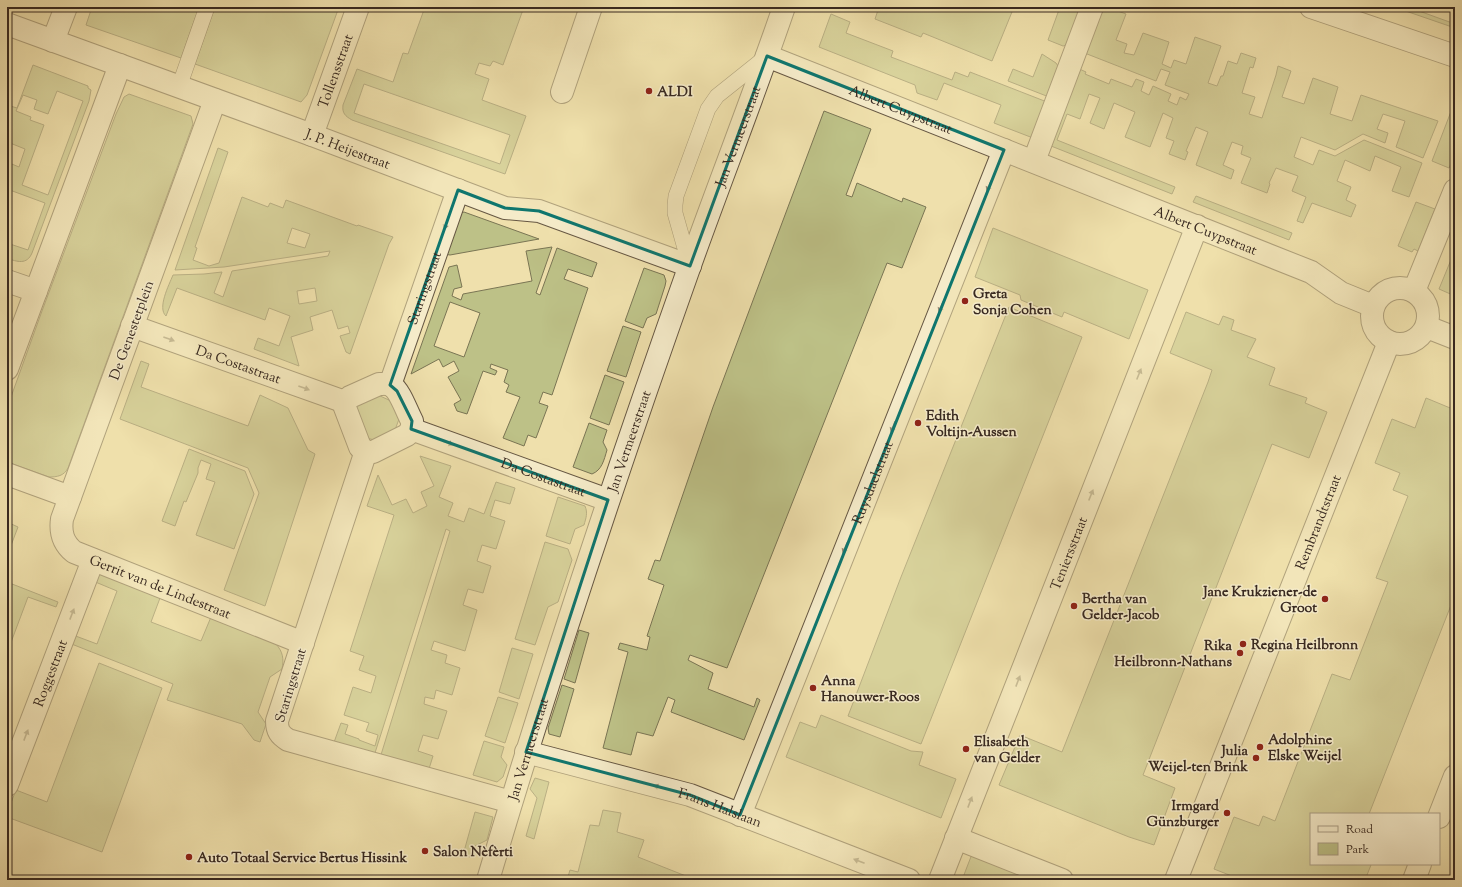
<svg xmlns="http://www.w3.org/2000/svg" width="1462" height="887" font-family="'Sorts Mill Goudy',serif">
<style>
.green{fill:#bdc187;stroke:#7a7554;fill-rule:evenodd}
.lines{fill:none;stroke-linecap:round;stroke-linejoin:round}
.lane-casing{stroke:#665743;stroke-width:16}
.street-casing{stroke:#665743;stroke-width:24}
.lane{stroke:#f5ebc9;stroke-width:15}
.street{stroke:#f5ebc9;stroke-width:22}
.oneway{fill:#968a74}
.marked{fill:none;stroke:#0f766e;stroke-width:3;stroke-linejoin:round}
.poi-dot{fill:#8f2418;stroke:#f5ebc9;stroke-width:1.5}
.labels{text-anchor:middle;stroke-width:3;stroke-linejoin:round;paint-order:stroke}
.street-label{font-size:14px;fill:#382920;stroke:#f5ebc9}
.poi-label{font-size:14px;font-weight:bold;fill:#382920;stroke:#f5ebc9;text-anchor:start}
</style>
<rect width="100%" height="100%" fill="#efe0ac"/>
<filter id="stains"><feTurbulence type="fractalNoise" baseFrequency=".005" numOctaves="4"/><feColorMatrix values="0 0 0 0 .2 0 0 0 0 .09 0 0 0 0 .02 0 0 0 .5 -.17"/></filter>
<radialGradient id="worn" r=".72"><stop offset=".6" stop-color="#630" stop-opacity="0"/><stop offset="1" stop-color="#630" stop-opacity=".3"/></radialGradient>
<g class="green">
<polygon points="92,7 199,7 181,58 86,25"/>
<polygon points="215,7 339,7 307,95 301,102 195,64"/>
<path d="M425,7H524L503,65L493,61L490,66L479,63L475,74L489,79L482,100L526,116L505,174L352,120C345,116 342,113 343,105L357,69L393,82L403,53L408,54ZM364,84L510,135L500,164L354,113Z"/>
<polygon points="879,7 1014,7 992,61 923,33 921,37 875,19"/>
<path d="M1060,7C1071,7 1075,6 1082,15L1071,44L1063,46L1048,40Z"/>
<polygon points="1099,7 1107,7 1126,14 1116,40 1127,44 1124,53 1134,55 1143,33 1169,42 1162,64 1171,68 1174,60 1186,64 1195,37 1221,46 1208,83 1217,86 1221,76 1223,76 1228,61 1237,64 1241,53 1256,58 1253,68 1250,67 1242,93 1255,97 1249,114 1262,118 1276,75 1278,66 1291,71 1282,97 1304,104 1313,78 1338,87 1330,114 1352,121 1361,95 1438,121 1423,158 1396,147 1405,121 1383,114 1377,129 1388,133 1385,143 1363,134 1335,150 1301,137 1294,157 1313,165 1319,150 1335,156 1364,140 1422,163 1409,197 1392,191 1401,167 1375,156 1370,171 1345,160 1337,181 1351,187 1346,200 1356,205 1351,217 1312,203 1303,223 1297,221 1306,197 1292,191 1298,176 1276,168 1269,183 1270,184 1267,193 1241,183 1251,158 1241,154 1243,146 1232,142 1223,165 1234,170 1231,179 1196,165 1208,132 1196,127 1186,151 1188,152 1185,160 1169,154 1174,141 1166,138 1173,118 1163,113 1150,147 1125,137 1135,112 1114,103 1104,129 1090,123 1100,98 1089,94 1080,119 1067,114 1057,140 1175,187 1172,194 1046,144 1075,67 1086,72 1085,74 1109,84 1111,79 1132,87 1136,79 1144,82 1141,91 1149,95 1153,86 1171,94 1168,101 1177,105 1180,97 1186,100 1189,94 1165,85 1170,72 1161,69 1156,81 1082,52"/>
<polygon points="1394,7 1408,7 1455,24 1455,28"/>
<polygon points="831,14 850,22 846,33 893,51 891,57 952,80 955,72 968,77 970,72 1047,102 1033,138 994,123 1001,105 944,83 937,100 917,93 915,85 819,47"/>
<polygon points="1042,54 1056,63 1060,69 1049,97 1008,81 1013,69 1033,77"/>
<path d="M33,65L88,86V88L91,90L89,101L32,253C27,265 17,262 7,258V243L28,250L45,203L7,189V162L19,167L25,149L10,143L7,153V105L17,108ZM57,91L83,101L48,195L22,185L44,125L30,120L31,117L16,111L23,95L37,100L34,109L48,114Z"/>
<path d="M129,94L191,116L193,124L68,468C64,476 57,477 49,477L7,462V408L42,311L116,114L124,97Z"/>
<polygon points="1455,101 1455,155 1449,168 1432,161"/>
<polygon points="824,111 871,129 846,195 852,197 857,183 902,202 903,198 926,207 902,268 887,263 727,668 690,655 688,660 713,673 708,689 754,707 757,698 760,700 744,740 671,712 675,700 668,697 653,736 637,732 631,755 603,748 628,652 618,649 620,643 647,650 650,637 647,636 664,585 648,579 655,560 660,561 713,407"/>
<path d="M218,148L228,152L195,247L197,248L193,260L209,266L219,263L242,197L268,207L270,203L283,208L286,200L357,226L358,225L393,237L389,244L350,354L346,352L340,336L350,333L348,326L338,329L332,310L310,317L313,330L291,337L299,366L254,349L258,338L279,346L290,316L269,308L265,320L177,288L166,316C157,308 169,285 173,275L204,274L222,272L214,293L223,297L232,271L328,256L330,251L224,267L175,270ZM292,228L310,234L305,248L287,243ZM315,288L317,301L299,304L297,291Z"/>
<polygon points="1196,196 1292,233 1289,240 1193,202"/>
<polygon points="1416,202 1435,209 1418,251 1414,249 1412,252 1398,246"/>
<polygon points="464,212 539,239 450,255 444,254 461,213"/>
<polygon points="993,228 1148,290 1129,339 1064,312 1062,317 1021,300 1020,295 975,277"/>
<path d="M552,247L536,293L540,295L557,248L597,263L592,277L568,269L564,279L588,288L552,395L543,392L539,403L548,406L536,438L528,435L524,446L503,438L520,397L506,392L509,385L504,382L508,370L491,364L490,368L497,371L495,375L483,371L467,414L457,411L454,404L461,400L448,377L459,371L454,361L443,367L439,359L411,374L449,267L457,265L462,287L454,289L452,296L461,300L463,294L532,281L526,251ZM450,302L480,313L464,357L434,346Z"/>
<polygon points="1455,250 1455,280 1451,289 1455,291 1455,296 1439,289"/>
<polygon points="644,268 664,275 666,281 665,286 656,314 647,318 643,328 625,321"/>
<polygon points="1009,307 1082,337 921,744 848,716 901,577"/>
<polygon points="1186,312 1219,325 1223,316 1234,320 1231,330 1256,339 1247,357 1275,368 1269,385 1307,398 1305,403 1327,412 1309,458 1272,444 1143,775 1175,788 1154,845 1129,837 999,785 1020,735 1062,752 1208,382 1212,370 1170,353"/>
<polygon points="623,326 641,332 626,377 607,371"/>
<polygon points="141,361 149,364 141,387 248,426 260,395 288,408 308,450 315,454 265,606 224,590 259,493 248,468 120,419"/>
<polygon points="605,375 624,382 609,425 590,418"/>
<polygon points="378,395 391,401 399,419 395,430 374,440 364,437 356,406"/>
<polygon points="1426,398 1455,410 1455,595 1369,814 1311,814 1311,864 1368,864 1371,865 1365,880 1242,880 1214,869 1234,817 1259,826 1263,816 1275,821 1332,674 1350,680 1388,582 1376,578 1408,496 1393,490 1400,473 1375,463 1392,419 1415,428"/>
<path d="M589,423L607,430L603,442L607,450C604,460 602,470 592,474L573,467Z"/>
<polygon points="189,449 245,471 254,494 234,549 196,535 215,482 206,479 211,464 201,460 198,468 198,473 186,502 184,501 175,526 162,521"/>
<polygon points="420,456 451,466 439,497 453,503 448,516 464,522 469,508 484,514 496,482 515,488 510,504 495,500 490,516 505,521 496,549 482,545 477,561 491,566 483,593 468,589 463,605 477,610 465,651 434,641 431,650 447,655 445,663 460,668 452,695 436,690 434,699 425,697 424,704 447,711 438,739 423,735 418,751 433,756 428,772 380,758 450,531 446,529 374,756 333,745 341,723 348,725 345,734 359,739 359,740 375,746 378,735 366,731 369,723 344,715 353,687 371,693 376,676 359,670 364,656 350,651 394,515 367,506 378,475 392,505 406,499 413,513 427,506 421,492 434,486"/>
<path d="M558,497L585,506C588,513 586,518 584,525L575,529L570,544L546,536Z"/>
<polygon points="7,522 18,527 7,556"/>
<polygon points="545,542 568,549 572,560 558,602 548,607 535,645 515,639"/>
<path d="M97,573L160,598L151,622L201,641L211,617L276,644C283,652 284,659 282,669L270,677L258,712L266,724L260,742L254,740L242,724L167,700L173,684L69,643L73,635L97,644L117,591L93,581Z"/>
<polygon points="7,582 58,602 56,607 28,597 7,653"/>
<polygon points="579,630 589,633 575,683 564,679"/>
<polygon points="512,648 533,654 519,699 499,692"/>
<polygon points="99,663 162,688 102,852 7,817 7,813 16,790 47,802"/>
<polygon points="562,685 574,689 560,737 549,734 548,728"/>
<polygon points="498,697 518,703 505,743 485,736"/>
<polygon points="821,715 911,751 923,752 919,765 956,779 941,818 786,757 800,722 816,728"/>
<polygon points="484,741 504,747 501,757 507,765 503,777 497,782 473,775"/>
<polygon points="535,778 549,782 534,839 526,836 537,798 530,789"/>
<polygon points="603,810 621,813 617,832 644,840 638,857 696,880 567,880 570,870 578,872 590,825 599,826"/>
<polygon points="475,812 493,817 487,840 473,847 470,857 463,855"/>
<polygon points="972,854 1038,880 962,880"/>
</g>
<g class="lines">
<g class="lane-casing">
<g id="lane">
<polyline points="179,87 207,7"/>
<polyline points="690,266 675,213 675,205 676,196 708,109 717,96 767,56"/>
</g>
</g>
<g class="street-casing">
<g id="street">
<polyline points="1311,7 1455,56"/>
<path id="s1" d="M7,24L312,135L505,208L539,211L690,266"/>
<polyline points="53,41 66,7"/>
<path id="s2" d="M767,56L1311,272L1341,293L1373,306"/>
<polyline points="562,92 591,7"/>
<path id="s3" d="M215,100L62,519C60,533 63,543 74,552L303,643"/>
<path id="s4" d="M312,135L358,7"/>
<polyline points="1034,161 1092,7"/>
<polyline points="7,281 36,291"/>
<circle cx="1400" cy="316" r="28"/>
<polyline points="1414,291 1455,190"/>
<path id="s5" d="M132,326L345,402"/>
<polyline points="1427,327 1455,338"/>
<polyline points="7,369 120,65"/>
<path d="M379,384C384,384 388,383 392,386C400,391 407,412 412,421C413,427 412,431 407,435L373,452C368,453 363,451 360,447L344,405L346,400L350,397Z"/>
<path id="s6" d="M390,385L458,190"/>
<path id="s7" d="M411,429L608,500"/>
<path d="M366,451L277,721C277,731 280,735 288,740L511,802"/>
<polyline points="7,474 70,497"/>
<path id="s8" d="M526,752L690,795L909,880"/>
<path id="s9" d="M7,785L93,560"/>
<path id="s10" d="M740,815L1004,150"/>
<polyline points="1439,817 1455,776"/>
<polyline points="956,838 1062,880"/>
<path id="s11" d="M488,880C549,674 617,471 689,268C720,181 754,95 784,7"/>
<path id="s12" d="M940,880L1197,226"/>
<path id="s13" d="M1176,880L1389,342"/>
<polyline points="1414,880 1420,864"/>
</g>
</g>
<use href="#lane" class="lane"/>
<use href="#street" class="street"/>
</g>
<defs><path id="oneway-solid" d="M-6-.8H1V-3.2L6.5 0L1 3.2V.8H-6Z"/></defs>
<g class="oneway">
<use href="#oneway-solid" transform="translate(989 186) rotate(112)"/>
<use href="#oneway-solid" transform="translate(446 224) rotate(109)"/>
<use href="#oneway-solid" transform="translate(941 307) rotate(112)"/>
<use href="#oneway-solid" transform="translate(169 339) rotate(20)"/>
<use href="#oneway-solid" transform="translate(1139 374) rotate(-68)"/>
<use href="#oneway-solid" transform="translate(304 388) rotate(20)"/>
<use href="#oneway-solid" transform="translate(893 427) rotate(111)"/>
<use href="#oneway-solid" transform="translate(448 443) rotate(20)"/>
<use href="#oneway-solid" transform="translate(1091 495) rotate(-68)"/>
<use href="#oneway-solid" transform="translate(845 548) rotate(112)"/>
<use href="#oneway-solid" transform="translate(72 614) rotate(-69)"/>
<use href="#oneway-solid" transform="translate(1018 681) rotate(-69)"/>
<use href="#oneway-solid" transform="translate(26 735) rotate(-69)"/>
<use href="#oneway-solid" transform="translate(659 787) rotate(-165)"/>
<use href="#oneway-solid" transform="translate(970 802) rotate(-69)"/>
<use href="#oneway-solid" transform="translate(859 861) rotate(-159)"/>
</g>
<path d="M0 0H1462V887H0ZM767,56L1004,150L740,815L690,795L526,752L608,500L411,429L412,421L397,391L390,385L458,190L505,208L539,211L690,266Z" fill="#efe0ac" fill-opacity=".55" fill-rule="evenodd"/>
<path class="marked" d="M767,56L1004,150L740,815L690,795L526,752L608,500L411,429L412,421L397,391L390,385L458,190L505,208L539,211L690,266Z"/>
<g class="poi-dot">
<circle cx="649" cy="91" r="4"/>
<circle cx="965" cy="301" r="4"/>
<circle cx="918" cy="423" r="4"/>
<circle cx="1325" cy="599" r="4"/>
<circle cx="1074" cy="606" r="4"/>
<circle cx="1243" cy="644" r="4"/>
<circle cx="1240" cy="653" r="4"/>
<circle cx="813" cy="688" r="4"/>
<circle cx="1260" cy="747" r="4"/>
<circle cx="966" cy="749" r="4"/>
<circle cx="1256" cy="758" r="4"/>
<circle cx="1227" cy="813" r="4"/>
<circle cx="425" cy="851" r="4"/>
<circle cx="189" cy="857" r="4"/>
</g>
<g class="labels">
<g class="street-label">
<text dy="5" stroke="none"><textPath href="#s4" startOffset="68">Tollensstraat</textPath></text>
<text dy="5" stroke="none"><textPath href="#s2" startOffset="144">Albert Cuypstraat</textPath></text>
<text dy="5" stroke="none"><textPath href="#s11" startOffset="785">Jan Vermeerstraat</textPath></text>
<text dy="5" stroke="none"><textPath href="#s1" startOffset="363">J. P. Heijestraat</textPath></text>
<text dy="5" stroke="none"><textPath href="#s2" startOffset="472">Albert Cuypstraat</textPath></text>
<text dy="5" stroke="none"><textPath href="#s6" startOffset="103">Staringstraat</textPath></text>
<text transform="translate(131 330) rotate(-70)" y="5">De Genestetplein</text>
<text dy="5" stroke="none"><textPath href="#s5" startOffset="113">Da Costastraat</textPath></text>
<text dy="5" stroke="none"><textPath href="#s11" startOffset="461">Jan Vermeerstraat</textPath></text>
<text dy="5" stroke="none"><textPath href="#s7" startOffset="141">Da Costastraat</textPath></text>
<text dy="5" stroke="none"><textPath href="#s10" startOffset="358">Ruysdaelstraat</textPath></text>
<text dy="5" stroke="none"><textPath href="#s13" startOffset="385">Rembrandtstraat</textPath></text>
<text dy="5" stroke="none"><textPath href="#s12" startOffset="351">Teniersstraat</textPath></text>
<text dy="5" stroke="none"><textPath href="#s3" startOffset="576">Gerrit van de Lindestraat</textPath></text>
<text dy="5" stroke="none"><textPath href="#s9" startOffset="120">Roggestraat</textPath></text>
<text transform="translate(290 685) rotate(-73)" y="5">Staringstraat</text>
<text dy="5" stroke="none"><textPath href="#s11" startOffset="137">Jan Vermeerstraat</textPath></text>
<text dy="5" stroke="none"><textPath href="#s8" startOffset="202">Frans Halslaan</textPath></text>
</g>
<g class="poi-label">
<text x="657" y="96">ALDI</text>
<text x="973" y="298">Greta<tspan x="973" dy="16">Sonja Cohen</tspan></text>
<text x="926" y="420">Edith<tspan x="926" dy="16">Voltijn-Aussen</tspan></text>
<text x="1317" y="596" text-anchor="end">Jane Krukziener-de<tspan x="1317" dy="16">Groot</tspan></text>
<text x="1082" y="603">Bertha van<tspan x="1082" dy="16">Gelder-Jacob</tspan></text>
<text x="1251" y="649">Regina Heilbronn</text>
<text x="1232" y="650" text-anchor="end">Rika<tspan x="1232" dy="16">Heilbronn-Nathans</tspan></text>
<text x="821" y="685">Anna<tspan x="821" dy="16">Hanouwer-Roos</tspan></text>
<text x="1268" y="744">Adolphine<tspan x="1268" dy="16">Elske Weijel</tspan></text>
<text x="974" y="746">Elisabeth<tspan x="974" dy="16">van Gelder</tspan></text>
<text x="1248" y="755" text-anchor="end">Julia<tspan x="1248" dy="16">Weijel-ten Brink</tspan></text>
<text x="1219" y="810" text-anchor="end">Irmgard<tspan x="1219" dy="16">Günzburger</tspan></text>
<text x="433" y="856">Salon Nèfèrti</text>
<text x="197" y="862">Auto Totaal Service Bertus Hissink</text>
</g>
</g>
<rect width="1462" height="887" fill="none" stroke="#efe0ac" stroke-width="24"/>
<rect x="8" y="8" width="1446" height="871" fill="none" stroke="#382920" stroke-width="2"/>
<rect x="12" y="12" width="1438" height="863" fill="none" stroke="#382920"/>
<rect x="1310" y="813" width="130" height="52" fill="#f5ebc9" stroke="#a99d85"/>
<rect x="1318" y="826" width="20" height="6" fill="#f5ebc9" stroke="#a99d85"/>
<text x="1346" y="833" font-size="12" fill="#382920">Road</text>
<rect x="1318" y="843" width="20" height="12" fill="#bdc187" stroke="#a99d85"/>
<text x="1346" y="853" font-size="12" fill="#382920">Park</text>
<rect width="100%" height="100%" filter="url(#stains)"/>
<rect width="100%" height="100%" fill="url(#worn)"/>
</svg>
